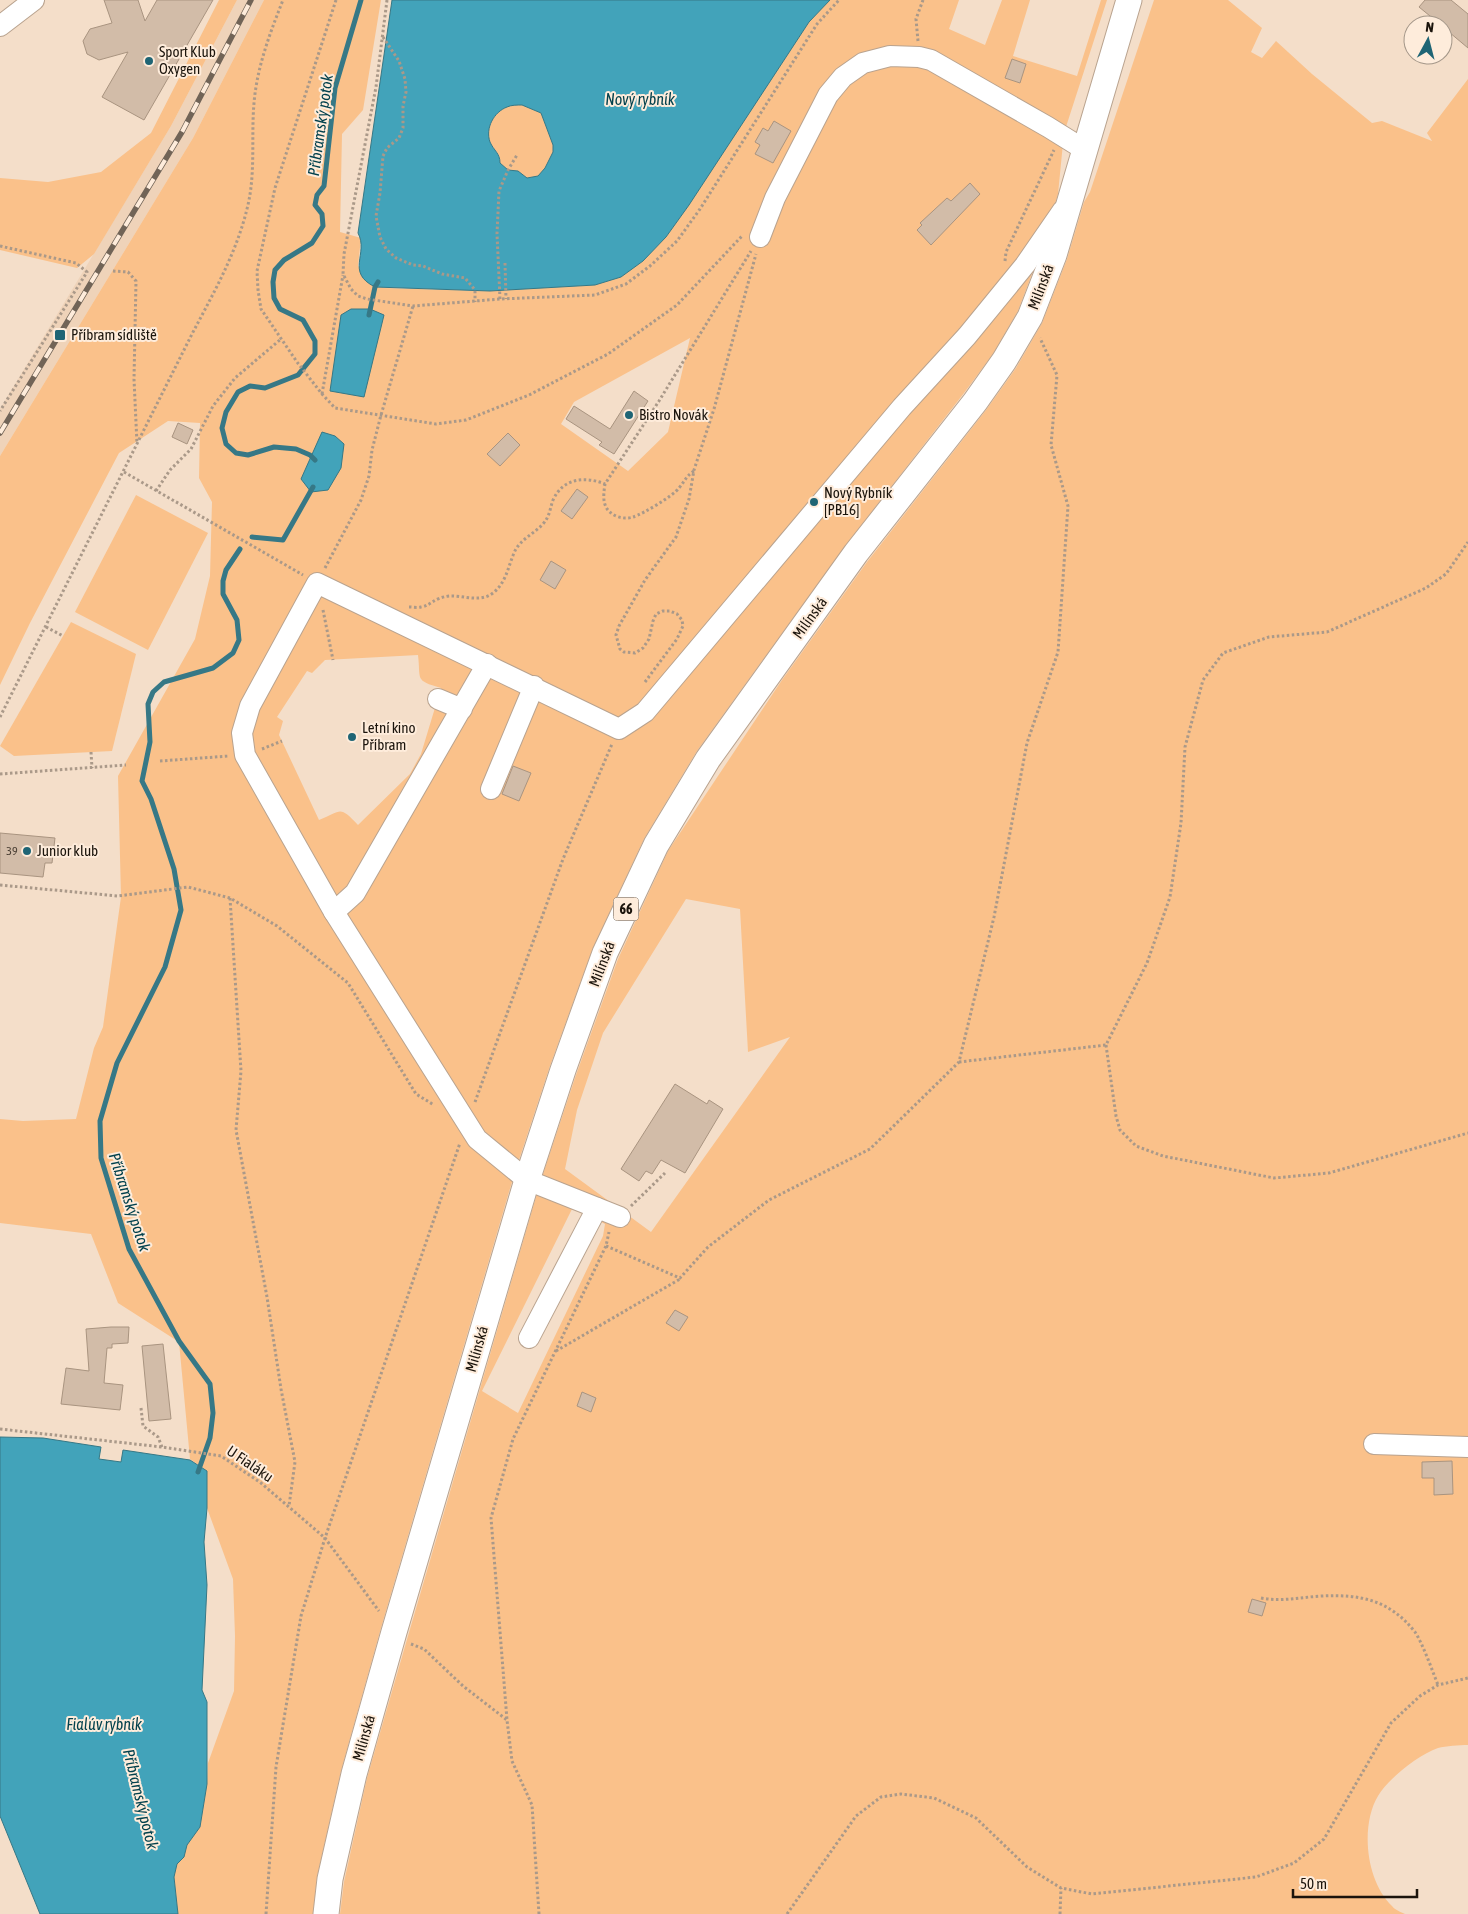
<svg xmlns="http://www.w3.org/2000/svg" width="1468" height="1914" font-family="'Asap Condensed',sans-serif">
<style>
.built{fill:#efd3b9}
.green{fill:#fac18a;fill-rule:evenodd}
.water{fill:#42a3ba;stroke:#367886;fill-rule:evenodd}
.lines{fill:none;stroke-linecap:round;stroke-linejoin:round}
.stream{stroke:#367886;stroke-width:5}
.building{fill:#d2bca8;stroke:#a99480}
.minor-casing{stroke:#b9a38f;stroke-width:22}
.major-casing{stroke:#b9a38f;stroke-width:27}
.path{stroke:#aa9989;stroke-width:3;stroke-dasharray:2.5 2.5;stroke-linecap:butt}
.minor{stroke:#fff;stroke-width:20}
.major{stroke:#fff;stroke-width:25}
.rail-casing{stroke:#716457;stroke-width:5.5}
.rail{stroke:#feecdb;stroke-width:4;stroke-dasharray:11;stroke-linecap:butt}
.poi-dot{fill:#1f6575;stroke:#feecdb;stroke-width:2}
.labels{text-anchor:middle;stroke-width:4;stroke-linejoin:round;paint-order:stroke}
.number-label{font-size:12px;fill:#493e33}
.shield{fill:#feecdb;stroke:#5f554a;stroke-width:1}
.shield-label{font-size:14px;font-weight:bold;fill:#1b140c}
.poi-label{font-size:15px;fill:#1b140c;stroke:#feecdb;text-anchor:start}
.street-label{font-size:15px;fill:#1b140c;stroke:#feecdb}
.water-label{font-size:16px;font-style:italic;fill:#03414d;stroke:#feecdb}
</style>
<rect width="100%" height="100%" fill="#f4dec9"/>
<polygon class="built" points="237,0 264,0 193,138 0,456 0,409 171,126"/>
<g class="green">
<polygon points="219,0 237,0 171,126 94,254 77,268 0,250 0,178 48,182 101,172 151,133"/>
<path d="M264,0H381L363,110L342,134L340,232L361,238L358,266L384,288L490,291L595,285L621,277L643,261L666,237L689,205L809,22L830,0H959L949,29L985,45L1002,0H1030L1013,56L1077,76L1101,0H1107L1064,133L1058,194L1041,250L1018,311L993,354L964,393L846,545L697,751L644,839L593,948L550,1066L514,1175L381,1628L341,1771L317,1877L313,1914H178L174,1877L177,1864L184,1857L187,1845L200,1827L207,1784L208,1763L234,1691L235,1636L233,1579L207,1508V1471L190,1459L179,1342L118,1303L91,1234L0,1223V1119L23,1121L76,1119L94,1048L103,1027L121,897L118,776L195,639L210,576L212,502L199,478L200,423L168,421L119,453L30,623L0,685V456L193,138ZM690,338L668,432L628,471L561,424L574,402ZM418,655C421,680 414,680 441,688L421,754L410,774L358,825C339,805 342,811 319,820L279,735L283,721L277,717L307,671L312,673L325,660Z"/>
<path d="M1154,0H1228L1262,28L1251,52L1262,58L1276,41L1312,74L1372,123L1382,121L1432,141L1427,133L1468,79V1745C1459,1745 1446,1746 1438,1748C1418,1755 1389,1778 1378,1796C1360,1826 1366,1881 1392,1906C1395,1910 1401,1912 1405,1914H340L344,1882L367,1778L408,1636L540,1183L576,1075L618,959L668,851L782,680L867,562L986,410L1016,368L1042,323L1067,259L1084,202L1090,192ZM686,899L740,909L748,1052L790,1037L651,1232L565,1169L577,1110L603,1033ZM573,1207L605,1224L603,1236L518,1413L482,1391Z"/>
<path d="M522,105L541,113L553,145V152L545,168L538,176L527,178L518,171L508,170L500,163C501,153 494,151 490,142C485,128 494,112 507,106C511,105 518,105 522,105Z"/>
<polygon points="136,495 208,533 148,650 75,612"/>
<polygon points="71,622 136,654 112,751 14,756 0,746"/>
</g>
<g class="water">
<path d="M392,0H830L809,22L689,205L666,237L643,261L621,277L595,285L490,291L375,287C345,272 369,254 358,233ZM522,105L541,113L553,145V152L545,168L538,176L527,178L518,171L508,170L500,163C500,153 494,151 490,142C485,128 494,112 507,107C511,105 517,105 522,105Z"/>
<polygon points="351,309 370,309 384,315 364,397 330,391 341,315"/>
<polygon points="322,432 335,436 344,444 341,468 328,490 311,492 301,479"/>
<polygon points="0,1437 43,1438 101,1447 99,1459 121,1462 123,1450 190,1460 207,1471 207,1508 204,1542 207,1585 202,1690 207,1702 207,1784 200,1827 187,1845 184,1857 177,1864 174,1877 178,1914 40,1914 0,1816"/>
</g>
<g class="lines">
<g class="stream">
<polyline points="369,315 375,287 378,282"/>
<polyline points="315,460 310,455 296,449 274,447 248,455 236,453 226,444 222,428 226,412 238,392 250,386 265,388 298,375 315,354 315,341 303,320 280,309 274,298 273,282 275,270 284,260 312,243 323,226 322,214 315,205 317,195 324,186 335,88 361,0"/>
<polyline points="252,537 283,540 313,487"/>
<polyline points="198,1472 210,1438 213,1413 210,1384 179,1341 129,1249 101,1158 100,1121 117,1063 165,967 181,910 174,869 151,799 142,781 150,742 148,704 153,692 164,682 213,668 233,653 239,640 237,620 223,594 223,581 226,570 240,549"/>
</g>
</g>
<g class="building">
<polygon points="104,0 138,0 145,21 157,0 213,0 144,120 102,97 128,52 99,60 87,54 83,41 90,29 112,23"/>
<polygon points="1425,0 1451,0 1468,14 1468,48 1443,27 1443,25 1441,25 1419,7"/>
<polygon points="1012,59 1026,64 1020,83 1005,78"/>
<polygon points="774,121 791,131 773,163 755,154 760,145 755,142 763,128 768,131"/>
<polygon points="970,183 980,194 931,245 917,230 922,225 920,223 947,198 951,201"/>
<polygon points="634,391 648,401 614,454 599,445 602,442 566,419 574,406 610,429"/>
<polygon points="178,423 193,430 187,444 172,437"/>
<polygon points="508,433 520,445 500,466 487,454"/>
<polygon points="577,489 588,497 572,519 561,511"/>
<polygon points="551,561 566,570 555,589 540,580"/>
<polygon points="513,766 531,773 519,801 502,794"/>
<polygon points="0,833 55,838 52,863 45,863 43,877 0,873"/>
<polygon points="675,1084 707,1104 709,1100 723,1109 685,1173 661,1160 652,1174 646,1171 639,1181 621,1169"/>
<polygon points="675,1310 688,1317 679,1331 666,1323"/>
<polygon points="111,1327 129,1327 128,1343 112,1344 112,1348 107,1348 104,1383 123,1385 120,1410 61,1404 66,1368 89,1371 86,1329"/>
<polygon points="163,1344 171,1419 149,1421 142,1346"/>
<polygon points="582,1392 596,1398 591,1412 577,1406"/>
<polygon points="1452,1461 1453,1494 1434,1495 1434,1478 1422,1478 1422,1462"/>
<polygon points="1252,1599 1266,1603 1262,1616 1248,1612"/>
</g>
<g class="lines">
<g class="minor-casing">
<g id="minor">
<polyline points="0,26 34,0"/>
<polyline points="760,237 775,198 828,95 843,77 863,63 890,56 919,57 931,60 1048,127 1085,150"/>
<polyline points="438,699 462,709"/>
<polyline points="491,789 534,686"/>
<polyline points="334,912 355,893 487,664"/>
<polyline points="620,1217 527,1180 477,1139 334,912 245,755 242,733 250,706 317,583 619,729 645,712 902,407 967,336 1025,265 1063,210"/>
<polyline points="529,1338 597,1208"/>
<polyline points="1374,1444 1468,1447"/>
</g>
</g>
<g class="major-casing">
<polyline id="major" points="326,1914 330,1879 354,1774 394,1632 527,1180 563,1070 605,953 656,845 708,759 856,553 975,402 1004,361 1030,317 1054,255 1129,0"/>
</g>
<g class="path">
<polyline points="336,0 275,188 257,271 258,290 261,309 297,362 322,394 335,408 436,424 466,420 529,395 608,354 677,305 742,236"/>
<polyline points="387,0 376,87 344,254 343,274 351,289 358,296 367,299 413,306 500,299 595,295 626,284 650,266 677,241 700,209 817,24 839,0"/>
<polyline points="383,37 399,61 405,79 406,92 403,106 403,128 399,138 387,148 383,156 380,193 376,216 380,237 386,249 396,258 413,265 423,266 442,274 465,278 475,290 475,302"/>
<polyline points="918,41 916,19 923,0"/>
<polyline points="0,246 76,263 87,272 0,411"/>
<polyline points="1005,261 1006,252 1054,150"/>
<polyline points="505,263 506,299"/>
<polyline points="113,271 128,272 136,281 134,379 137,444"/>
<polyline points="500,299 497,234 499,191 508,170 517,155"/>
<polyline points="322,394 343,275"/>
<path d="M694,471C686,476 685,481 679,488C673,496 643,514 633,517C627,519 619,518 614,515C602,508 603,497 605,484L659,401L751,251"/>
<polyline points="124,472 303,575"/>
<polyline points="156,491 170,470 191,449 213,406 235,378 281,339"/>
<polyline points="325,568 361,500 369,476 372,450 381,415 413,306"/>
<path d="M409,607C413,607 418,608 421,607C432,605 433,598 449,596C463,595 480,603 493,593C506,583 508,567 514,553C519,540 534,534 543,524C550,516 550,508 553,500C563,478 585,476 605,484"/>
<polyline points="323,610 333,660"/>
<polyline points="46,627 63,636"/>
<polyline points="645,682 677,639 683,626 682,620 677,614 670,611 663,611 656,614 653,621 649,639 643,648 635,653 624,652 620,649 616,635 619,626 645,580 676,537 689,499 694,470 714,409 756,254"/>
<path d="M0,717L192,334C213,294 236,254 247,209C256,174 251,138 254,103C257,67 270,33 283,0"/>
<polyline points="262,749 282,741"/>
<polyline points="91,752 92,768"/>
<polyline points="160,761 229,756"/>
<polyline points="0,774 126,765"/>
<polyline points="0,885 118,896 188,887 230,898 277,926 348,983 416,1094 434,1105"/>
<polyline points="230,898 241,1071 236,1130 267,1297 281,1389 295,1462 289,1506"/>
<polyline points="1106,1045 1116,1116 1120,1130 1136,1146 1163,1156 1274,1178 1329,1173 1468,1133"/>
<polyline points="959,1062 1106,1045 1147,963 1170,897 1181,823 1185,747 1203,680 1223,653 1269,637 1327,632 1426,588 1446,574 1468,542"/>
<polyline points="475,1102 563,859 612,744"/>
<polyline points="631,1206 665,1173"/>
<polyline points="606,1246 680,1278 708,1247 769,1200 870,1149 959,1062 994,917 1027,743 1058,652 1068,506 1051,445 1057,375 1040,338"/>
<polyline points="556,1351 680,1279"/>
<polyline points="141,1408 143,1426 158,1437 162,1447"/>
<polyline points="0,1429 162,1447 221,1456 261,1483 325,1538 379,1611"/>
<path d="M1261,1598C1282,1602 1301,1597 1322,1596C1360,1594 1390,1600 1415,1632C1423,1644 1432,1670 1438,1685"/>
<polyline points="411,1644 424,1649 463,1686 507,1720"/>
<polyline points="266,1914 276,1767 301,1616 325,1538 460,1143"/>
<polyline points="539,1914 532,1805 512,1761 507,1720 491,1518 513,1439 606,1246 609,1232"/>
<polyline points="787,1914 856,1816 881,1797 901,1794 934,1798 976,1818 1027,1867 1061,1888 1092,1894 1256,1877 1294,1863 1324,1839 1391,1723 1420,1696 1438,1685 1468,1678"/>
<polyline points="1060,1914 1061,1888"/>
</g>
<use href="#minor" class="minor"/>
<use href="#major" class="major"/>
<g class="rail-casing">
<polyline id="rail" points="0,433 182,132 251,0"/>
</g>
<use href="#rail" class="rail"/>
</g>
<g class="poi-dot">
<circle cx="149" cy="61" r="5"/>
<rect x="54" y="329" width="12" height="12" rx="2.5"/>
<circle cx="629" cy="415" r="5"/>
<circle cx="814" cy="502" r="5"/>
<circle cx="352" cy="737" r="5"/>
<circle cx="27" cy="851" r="5"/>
</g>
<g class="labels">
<g class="number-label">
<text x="12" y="855">39</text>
</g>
<rect class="shield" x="613.5" y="897.5" width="25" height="23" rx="4"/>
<g class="shield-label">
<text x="626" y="914">66</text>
</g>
<g class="poi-label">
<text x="159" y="57">Sport Klub<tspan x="159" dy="17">Oxygen</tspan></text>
<text x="71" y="340">Příbram sídliště</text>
<text x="639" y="420">Bistro Novák</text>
<text x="824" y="498">Nový Rybník<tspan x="824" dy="17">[PB16]</tspan></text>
<text x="362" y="733">Letní kino<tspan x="362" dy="17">Příbram</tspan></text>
<text x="37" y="856">Junior klub</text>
</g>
<g class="street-label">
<text transform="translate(1041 287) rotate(-69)" y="5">Milínská</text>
<text transform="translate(810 618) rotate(-54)" y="5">Milínská</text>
<text transform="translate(602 964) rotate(-69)" y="5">Milínská</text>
<text transform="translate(477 1349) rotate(-74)" y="5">Milínská</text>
<text transform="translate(250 1464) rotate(34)" y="5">U Fialáku</text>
<text transform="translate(364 1738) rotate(-74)" y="5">Milínská</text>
</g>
<g class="water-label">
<text x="640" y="105">Nový rybník</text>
<text transform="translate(320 125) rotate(-82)" y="6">Příbramský potok</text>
<text transform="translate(130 1202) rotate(72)" y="6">Příbramský potok</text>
<text x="104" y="1730">Fialúv rybník</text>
<text transform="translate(141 1799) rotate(76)" y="6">Příbramský potok</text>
</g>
</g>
<g transform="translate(1428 40) rotate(7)"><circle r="24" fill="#feecdb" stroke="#a39688"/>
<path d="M0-4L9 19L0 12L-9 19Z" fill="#1f6575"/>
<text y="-8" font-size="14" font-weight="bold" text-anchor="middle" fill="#1b140c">N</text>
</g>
<path d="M1293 1889v8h124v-8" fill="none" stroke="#1b140c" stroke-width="2.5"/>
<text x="1300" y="1889" font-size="15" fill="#1b140c" stroke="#feecdb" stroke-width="4" paint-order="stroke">50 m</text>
</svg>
